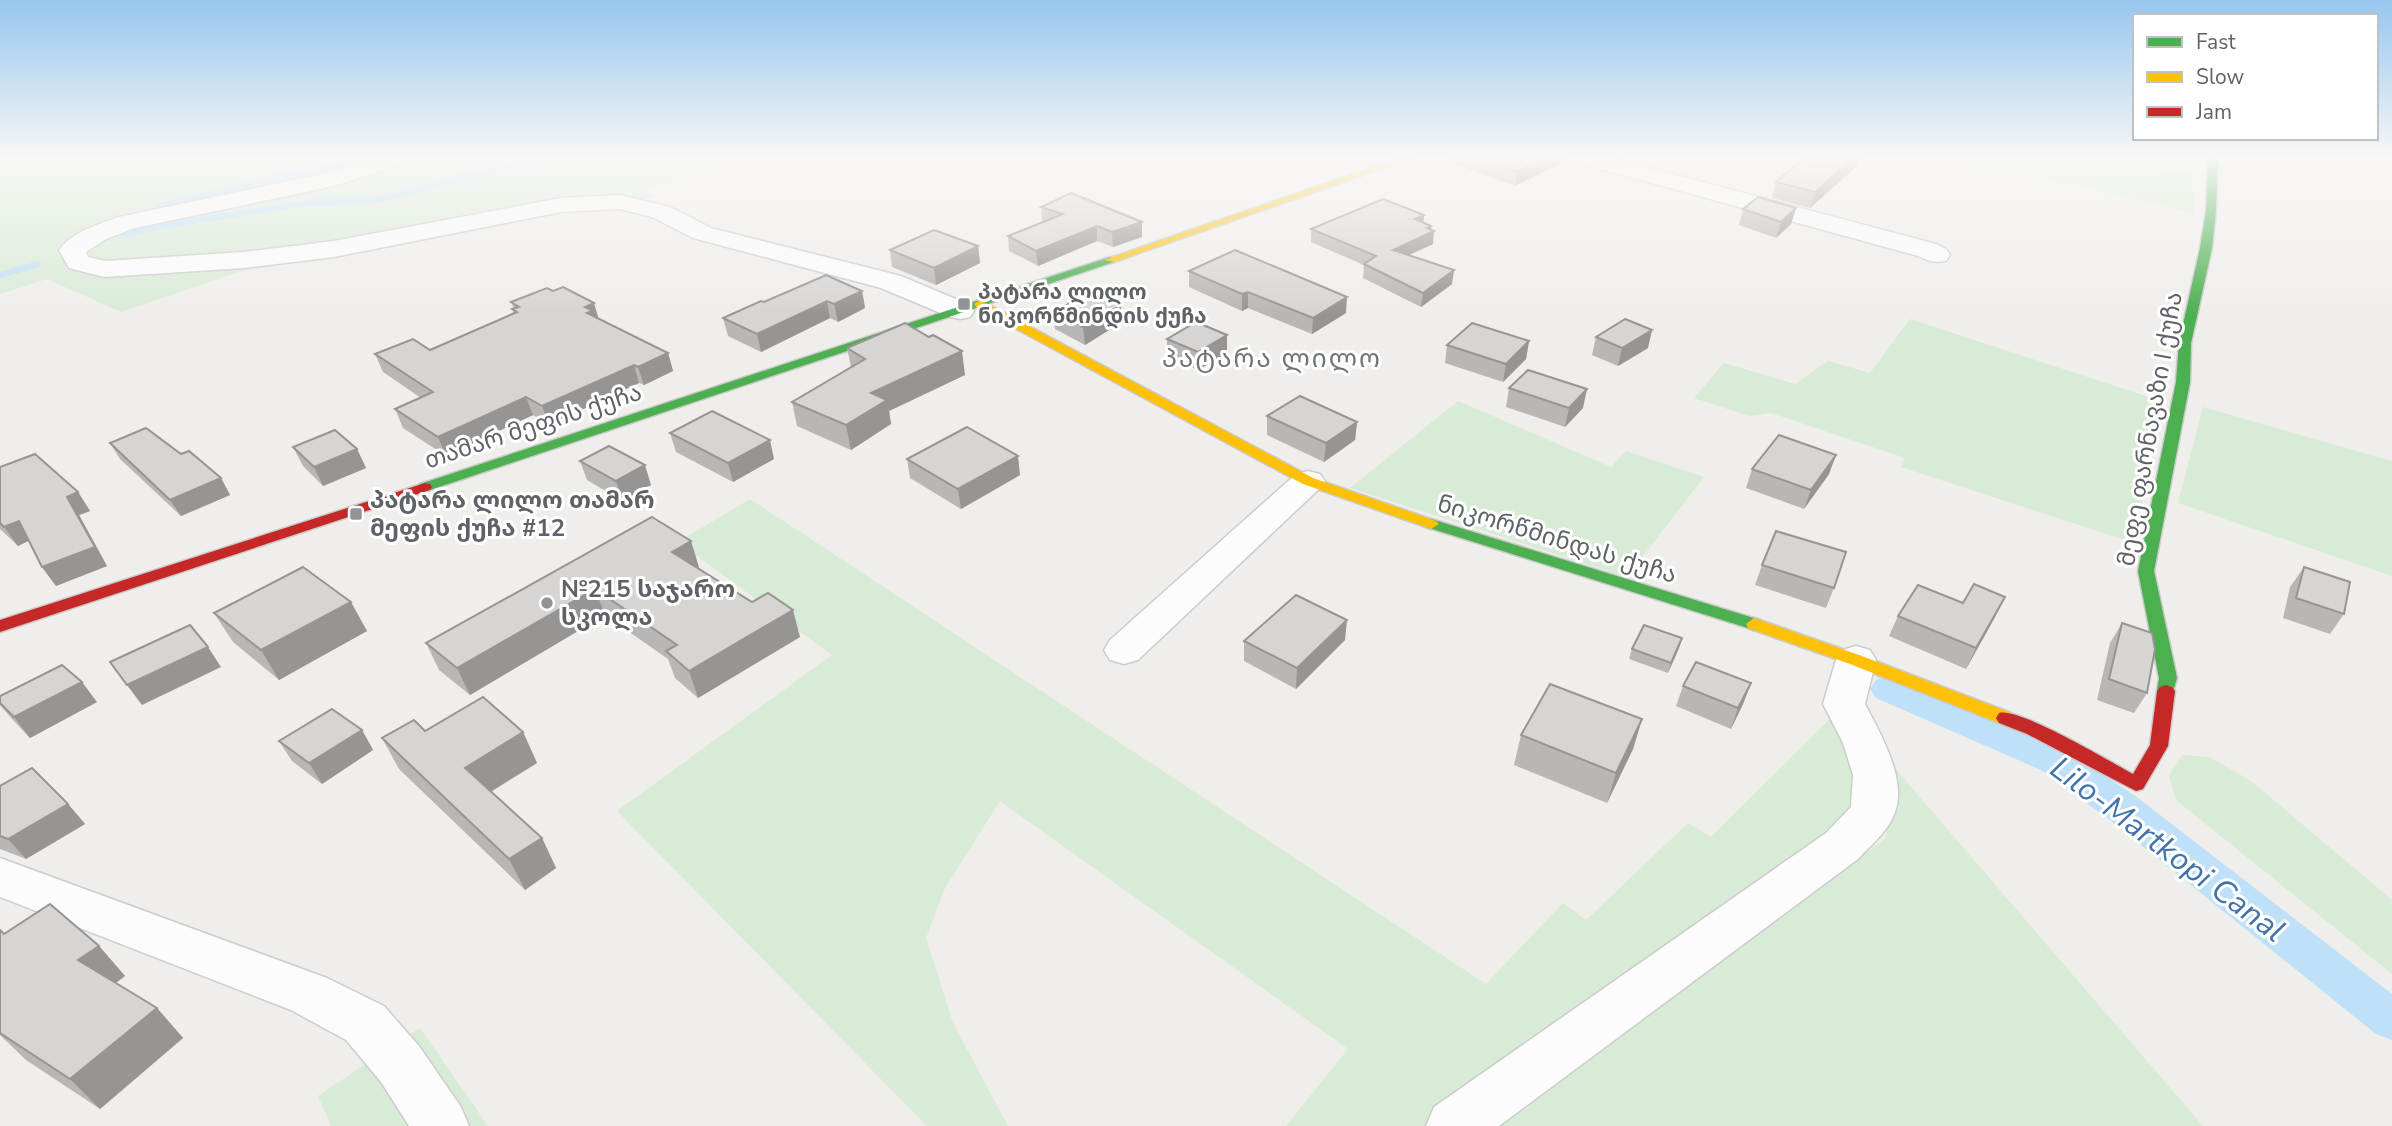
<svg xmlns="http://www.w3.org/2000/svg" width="2392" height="1126" font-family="'Nunito Sans','Noto Sans Georgian',sans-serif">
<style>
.green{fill:#d8ebd6}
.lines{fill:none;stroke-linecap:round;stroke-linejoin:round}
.stream{stroke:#bfe0f9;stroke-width:6}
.canal{fill:#bfe0f9;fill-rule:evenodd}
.street-casing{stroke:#cbcccc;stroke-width:3}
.fast-casing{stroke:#cacacb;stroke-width:3}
.slow-casing{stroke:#cacacb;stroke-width:3}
.jam-casing{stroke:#cacacb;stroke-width:3}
.street{fill:#fdfcfc;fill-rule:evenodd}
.fast{fill:#4caf50;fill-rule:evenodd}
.slow{fill:#ffc107;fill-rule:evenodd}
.jam{fill:#c62828;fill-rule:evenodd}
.wall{fill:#b8b7b5}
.shaded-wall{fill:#969594}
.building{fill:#d6d5d3;stroke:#969594;stroke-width:2}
.poi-dot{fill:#919496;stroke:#fff;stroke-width:2.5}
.labels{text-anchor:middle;stroke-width:6;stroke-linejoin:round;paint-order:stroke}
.far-poi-label{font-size:21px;font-weight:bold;fill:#5f6368;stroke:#fff;text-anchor:start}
.street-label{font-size:24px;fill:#5f6368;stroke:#fff}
.poi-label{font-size:24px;font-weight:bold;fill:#5f6368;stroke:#fff;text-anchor:start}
.neighbourhood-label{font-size:26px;letter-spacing:2px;fill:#70757a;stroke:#fff}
.near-water-label{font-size:32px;font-style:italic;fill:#4174aa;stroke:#fff}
</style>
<rect width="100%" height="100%" fill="#efeeea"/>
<g class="green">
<polygon points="0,158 733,158 645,190 656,197 238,272 121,312 47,279 0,294"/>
<polygon points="1937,158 2121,158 2193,175 2193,213 1996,167 1987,170"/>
<polygon points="1910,319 2155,399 2137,544 1901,467 1905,458 1771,413 1749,416 1694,398 1724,363 1795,384 1828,361 1870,373"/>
<polygon points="1458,401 1611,467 1626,451 1704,477 1627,577 1350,488"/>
<polygon points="2203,407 2392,461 2392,576 2178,503"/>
<polygon points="750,499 1486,984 1563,903 1586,920 1688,823 1711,837 1836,713 1852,755 1860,811 1432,1126 1286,1126 1348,1049 1000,801 945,888 926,938 953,1023 1008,1126 927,1126 617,811 832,655 678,542"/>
<polygon points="1877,676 1988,721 2134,801 2392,1002 2392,1041 2088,798 2086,787 1979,733 1931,719 1877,690"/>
<polygon points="2182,755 2209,757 2251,781 2392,900 2392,974 2176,800 2169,776"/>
<polygon points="1893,766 2203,1126 1497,1126 1886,838"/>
<polygon points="420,1028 488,1126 331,1126 318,1096"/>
</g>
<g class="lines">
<g class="stream">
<polyline points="123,235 161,226 308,203 371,201 546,158"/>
<polyline points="0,275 38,264"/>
</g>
<g class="canal">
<polygon points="350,158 377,158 374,162 353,170 167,213 160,211 156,207 160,203"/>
<polygon points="1888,677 2067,750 2138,798 2392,994 2392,1040 2376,1034 2110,820 2041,770 1876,698 1870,689 1876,680"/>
</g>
<g class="street-casing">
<g id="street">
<path d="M375,158H407L404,163L334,186L135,228L106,239L86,252L88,257L105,261L244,252L334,241L561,198L620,195L670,207L711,228L901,276L970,305L974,311L970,317L960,319L950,317L881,288L693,238L652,217L620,209L561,212L334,257L244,268L104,277L69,268L59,250C72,232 99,224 119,217L328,173Z"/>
<path d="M1576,158H1612L1936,244L1946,249L1950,255L1946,261C1935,263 1928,261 1918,256L1579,163Z"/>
<polygon points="1308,471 1320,474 1325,481 1320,488 1138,660 1124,664 1110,660 1104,650 1110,640 1296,474"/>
<path d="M1856,646L1870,650L1876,660L1865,704C1880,733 1910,783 1893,817C1886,833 1870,846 1858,859L1499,1126H1426L1434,1107L1826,833L1851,807L1853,775L1843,743L1823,704L1836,660L1842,650Z"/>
<polygon points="0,858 327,978 384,1006 419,1046 461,1107 469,1126 409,1126 381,1082 346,1040 291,1010 0,897"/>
</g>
</g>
<g class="fast-casing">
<g id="fast">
<polygon points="2208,158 2218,158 2216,211 2212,248 2191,343 2190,382 2154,571 2177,678 2172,695 2160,695 2157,691 2159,678 2138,571 2176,382 2179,343 2200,248 2206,211"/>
<polygon points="1110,257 1116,260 1114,262 430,490 425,491 418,487 420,484"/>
<polygon points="1431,519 1760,620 1762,624 1754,630 1748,628 1426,527 1423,524"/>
</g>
</g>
<g class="slow-casing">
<g id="slow">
<polygon points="1399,158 1412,158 1114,262 1104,260"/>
<polygon points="980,300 1313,478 1436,521 1439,524 1431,529 1426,527 1303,484 976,307 974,304"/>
<polygon points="1754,618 1862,656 2011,713 2014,718 2011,723 1999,723 1850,664 1748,628 1746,624"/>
</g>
</g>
<g class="jam-casing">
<g id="jam">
<polygon points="425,483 430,484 432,487 430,490 0,632 0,620"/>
<path d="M2166,685L2172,687L2175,691L2168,746L2143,789L2136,791L2027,734L1999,723L1996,718L1999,713C2019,707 2109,761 2133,774L2150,745L2157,691L2160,687Z"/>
</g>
</g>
<use href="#street" class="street"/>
<use href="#fast" class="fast"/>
<use href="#slow" class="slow"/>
<use href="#jam" class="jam"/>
</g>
<g class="wall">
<polygon points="1452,158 1571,158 1515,186 1451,163"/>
<polygon points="1857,166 1810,208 1772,198 1776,182"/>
<polygon points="1041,207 1142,237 1113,247 1097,241 1038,266 1009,251 1008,236 1044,222 1042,221"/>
<polygon points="1796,208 1791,224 1776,238 1739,225 1743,209"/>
<polygon points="1424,215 1423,223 1431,226 1433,244 1409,255 1452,284 1421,307 1363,278 1364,265 1311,242 1311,229"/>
<polygon points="978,246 980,263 936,285 892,267 890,250"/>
<polygon points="1189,271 1346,313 1312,334 1248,308 1242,311 1189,287"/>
<polygon points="862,291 865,308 838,322 830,318 761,352 728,336 723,318 764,302"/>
<polygon points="511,302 599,319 668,353 673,371 644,385 639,383 549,425 533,415 446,456 403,428 395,409 421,398 383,372 375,354 430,350 514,313 512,309 514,309"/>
<polygon points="1054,312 1122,322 1085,345 1055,329"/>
<polygon points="1227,335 1227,353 1198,370 1167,357 1167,339"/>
<polygon points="1596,337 1648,348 1618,366 1592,355"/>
<polygon points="1529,341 1526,359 1503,382 1445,363 1447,345"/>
<polygon points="847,348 965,375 889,411 891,424 851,450 797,426 792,402 851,367"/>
<polygon points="1509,388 1583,408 1565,427 1506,407"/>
<polygon points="1267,416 1357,422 1355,440 1324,462 1267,435"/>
<polygon points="670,433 774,459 733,482 676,452"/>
<polygon points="110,443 181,454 221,478 230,495 181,516 120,459"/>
<polygon points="293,447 357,449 366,468 323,486 303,466"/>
<polygon points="907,459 1020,475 961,509 910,478"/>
<polygon points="580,461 651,485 622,501 587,480"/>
<polygon points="0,467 78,492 90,511 79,515 107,566 56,586 42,567 29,541 18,546 0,529"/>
<polygon points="1752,469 1829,474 1804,509 1746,488"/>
<polygon points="652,517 699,567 697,568 800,637 698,698 675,678 668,659 605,615 470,695 439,670 426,643"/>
<polygon points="1762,565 1834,588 1826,608 1755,585"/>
<polygon points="2304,567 2344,614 2330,634 2283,618 2290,587"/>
<polygon points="214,613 367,631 279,680 233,642"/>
<polygon points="1898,616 1995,617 1966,669 1889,636"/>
<polygon points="2122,623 2147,693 2134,713 2097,700 2110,643"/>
<polygon points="1345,640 1296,689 1244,661 1244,641"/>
<polygon points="1679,648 1668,673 1629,659 1632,649"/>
<polygon points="1751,683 1743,704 1731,729 1676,706 1683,686"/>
<polygon points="0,696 97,702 30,738 12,719 0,705"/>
<polygon points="1642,719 1633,749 1607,803 1514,765 1521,735"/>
<polygon points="362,730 373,750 322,784 292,761 279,741"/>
<polygon points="425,731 523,732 537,763 491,792 542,838 556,868 525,890 399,769 382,738"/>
<polygon points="0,786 68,804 85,824 26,859 0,849"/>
<polygon points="0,930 4,934 99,946 125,976 116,983 157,1008 183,1038 100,1109 26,1060 0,1035"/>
</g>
<g class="shaded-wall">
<polygon points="1546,158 1571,158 1515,186 1517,172"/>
<polygon points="1853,158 1859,158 1857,166 1810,208 1815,192"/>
<polygon points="1796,208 1791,224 1776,238 1781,222"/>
<polygon points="1424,215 1423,228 1415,219"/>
<polygon points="1142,222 1142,237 1113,247 1112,232"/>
<polygon points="1097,226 1097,241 1038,266 1036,251"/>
<polygon points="1431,226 1430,233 1434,231 1433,244 1391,263 1393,250"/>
<polygon points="978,246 980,263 936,285 934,268"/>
<polygon points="1454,270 1452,284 1421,307 1423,293"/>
<polygon points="862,291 865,308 838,322 834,304"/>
<polygon points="1248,292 1248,308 1242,311 1242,294"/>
<polygon points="1347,297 1346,313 1312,334 1313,318"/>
<polygon points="827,301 830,318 761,352 757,334"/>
<polygon points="594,303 599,320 592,331 585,307"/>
<polygon points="1121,305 1122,322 1085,345 1083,327"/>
<polygon points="1652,330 1648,348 1618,366 1622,348"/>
<polygon points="1227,335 1227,353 1198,370 1198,352"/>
<polygon points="1529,341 1526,359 1503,382 1506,364"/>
<polygon points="962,351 965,375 889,411 891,424 851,450 846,425 871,393"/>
<polygon points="668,353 673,371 644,385 638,367"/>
<polygon points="634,365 639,383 549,425 542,406"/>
<polygon points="1587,389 1583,408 1565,427 1569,408"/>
<polygon points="526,397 533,415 446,456 438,437"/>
<polygon points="1357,422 1355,440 1324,462 1326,443"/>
<polygon points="770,440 774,459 733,482 728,463"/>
<polygon points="357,449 366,468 323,486 314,467"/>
<polygon points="1836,455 1829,474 1804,509 1811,490"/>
<polygon points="1018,456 1020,475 961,509 958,489"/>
<polygon points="645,465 651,485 622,501 616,481"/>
<polygon points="221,478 230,495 181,516 170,500"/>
<polygon points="78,492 90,511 79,515 107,566 56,586 42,567 67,497"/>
<polygon points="19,521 32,539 18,546 4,527"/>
<polygon points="691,541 699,567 680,578 672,552"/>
<polygon points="595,589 605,615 470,695 457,668"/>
<polygon points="2005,597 1995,617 1966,669 1976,648"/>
<polygon points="351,602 367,631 279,680 261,650"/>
<polygon points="793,610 800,637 698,698 689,671"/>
<polygon points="1347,620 1345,640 1296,689 1297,668"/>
<polygon points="1682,638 1679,648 1668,673 1671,663"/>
<polygon points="208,647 221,667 142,705 127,685"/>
<polygon points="82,682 97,702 30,738 14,717"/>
<polygon points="1751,683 1743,704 1731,729 1738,708"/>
<polygon points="1642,719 1633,749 1607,803 1616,773"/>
<polygon points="362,730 373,750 322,784 309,763"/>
<polygon points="523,732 537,763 480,798 465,768"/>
<polygon points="68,804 85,824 26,859 8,839"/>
<polygon points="542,838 556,868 525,890 509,859"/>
<polygon points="99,946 125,976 106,990 78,960"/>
<polygon points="157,1008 183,1038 100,1109 70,1079"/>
</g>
<g class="building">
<polygon points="1476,158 1546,158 1517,172"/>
<polygon points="1805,158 1853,158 1815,192 1776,182"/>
<polygon points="1071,193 1142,222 1112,232 1097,226 1036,251 1008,236 1063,214 1041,207"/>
<polygon points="1758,197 1796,208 1781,222 1743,209"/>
<polygon points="1383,199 1424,215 1415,219 1431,226 1427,228 1434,231 1393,250 1454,270 1423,293 1364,264 1376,256 1311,229"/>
<polygon points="934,230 978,246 934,268 890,250"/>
<polygon points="1235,250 1347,297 1313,318 1248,292 1242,294 1189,271"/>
<polygon points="826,275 862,291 834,304 827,301 757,334 723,318 761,301 764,302"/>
<polygon points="563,287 594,303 585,307 593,311 587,313 668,353 638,367 634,365 542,406 526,397 438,437 395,409 433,392 375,354 413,339 430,350 517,312 512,309 519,307 511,302 547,288 553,291"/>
<polygon points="1089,292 1121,305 1083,327 1054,312"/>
<polygon points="1625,319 1652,330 1622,348 1596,337"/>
<polygon points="1196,322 1227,335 1198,352 1167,339"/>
<polygon points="905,323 929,337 933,335 962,351 871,393 887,400 846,425 792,402 865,359 847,348"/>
<polygon points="1472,323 1529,341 1506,364 1447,345"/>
<polygon points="1528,370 1587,389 1569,408 1509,388"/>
<polygon points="1300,396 1357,422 1326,443 1267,416"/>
<polygon points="712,411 770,440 728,463 670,433"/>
<polygon points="967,427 1018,456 958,489 907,459"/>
<polygon points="146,428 181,454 189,451 221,478 170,500 110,443"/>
<polygon points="335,430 357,449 314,467 293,447"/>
<polygon points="1779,435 1836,455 1811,490 1752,469"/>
<polygon points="609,446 645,465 616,481 580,461"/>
<polygon points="35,454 78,492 67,497 95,547 42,567 19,521 4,527 0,523 0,467"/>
<polygon points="652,517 691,541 672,552 752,602 768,593 793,610 689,671 666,651 677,645 595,589 457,668 426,643"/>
<polygon points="1776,531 1846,552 1834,588 1762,565"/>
<polygon points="303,567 351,602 261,650 214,613"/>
<polygon points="2304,567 2350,582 2344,614 2296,598"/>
<polygon points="1974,584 2005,597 1976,648 1898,616 1918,585 1963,603"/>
<polygon points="1296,595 1347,620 1297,668 1244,641"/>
<polygon points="2122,623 2152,633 2155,649 2147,693 2109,679"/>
<polygon points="190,625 208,647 127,685 110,662"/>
<polygon points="1644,625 1682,638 1671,663 1632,649"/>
<polygon points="1696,662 1751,683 1738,708 1683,686"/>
<polygon points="62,665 82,682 14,717 0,703 0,696"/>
<polygon points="1550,684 1642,719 1616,773 1521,735"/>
<polygon points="483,697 523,732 465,768 542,838 509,859 382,738 414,720 425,731"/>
<polygon points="332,709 362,730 309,763 279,741"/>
<polygon points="32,768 68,804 8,839 0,836 0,786"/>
<polygon points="50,904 99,946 78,960 157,1008 70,1079 0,1033 0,930 4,934"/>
</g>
<linearGradient id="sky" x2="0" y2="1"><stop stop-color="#97c6ef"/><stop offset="0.5" stop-color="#f8f7f6"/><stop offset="1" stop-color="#f8f7f6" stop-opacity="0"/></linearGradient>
<rect width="2392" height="315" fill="url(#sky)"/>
<g class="poi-dot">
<rect x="957" y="297" width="14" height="14" rx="3.5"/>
<rect x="349" y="507" width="14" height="14" rx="3.5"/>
<circle cx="547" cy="603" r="7"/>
</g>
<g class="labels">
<g class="far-poi-label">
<text x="978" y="299">პატარა ლილო<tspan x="978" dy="24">ნიკორწმინდის ქუჩა</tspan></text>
</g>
<g class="street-label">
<text transform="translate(533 426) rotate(-18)" y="8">თამარ მეფის ქუჩა</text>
<text transform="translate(2150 429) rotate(-80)" y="8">მეფე ფარნავაზი I ქუჩა</text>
<text transform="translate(1557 539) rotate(17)" y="8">ნიკორწმინდას ქუჩა</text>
</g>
<g class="poi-label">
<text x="370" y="508">პატარა ლილო თამარ<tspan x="370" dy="28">მეფის ქუჩა #12</tspan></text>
<text x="561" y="597">№215 საჯარო<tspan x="561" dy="28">სკოლა</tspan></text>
</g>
<g class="neighbourhood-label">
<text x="1272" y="367">პატარა ლილო</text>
</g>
<g class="near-water-label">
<text transform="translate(2168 849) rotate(37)" y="11">Lilo-Martkopi Canal</text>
</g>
</g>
<rect x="2133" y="14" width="245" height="126" fill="#ffffff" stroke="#bfc1c3" stroke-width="2"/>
<rect x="2147" y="37" width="35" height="10" fill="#4caf50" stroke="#bfc1c3" stroke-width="2"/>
<text x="2196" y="49" font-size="21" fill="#5f6368">Fast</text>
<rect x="2147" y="72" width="35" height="10" fill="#ffc107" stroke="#bfc1c3" stroke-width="2"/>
<text x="2196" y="84" font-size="21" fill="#5f6368">Slow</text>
<rect x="2147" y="107" width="35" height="10" fill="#c62828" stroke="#bfc1c3" stroke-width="2"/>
<text x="2196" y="119" font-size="21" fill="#5f6368">Jam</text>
</svg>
